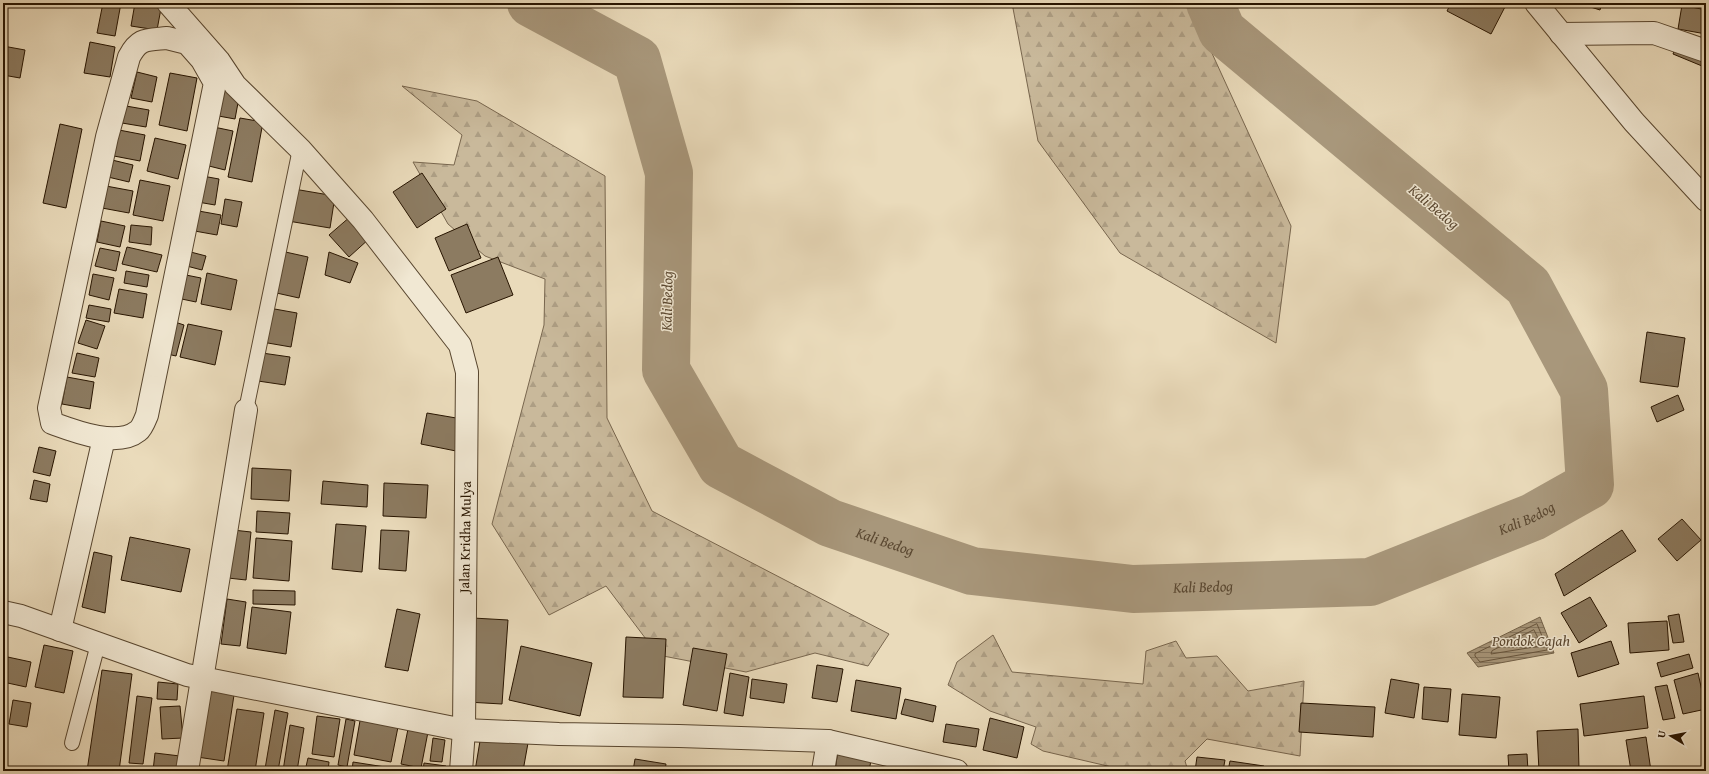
<svg xmlns="http://www.w3.org/2000/svg" width="1709" height="774" font-family="'Gentium Book Plus',serif">
<style>
.forest{fill:url(#forest-firs);stroke:#78664e}
.water{fill:url(#water-rules);stroke:#74634a}
.lines{fill:none;stroke-linecap:round;stroke-linejoin:round}
.shore{stroke:#68563e;stroke-width:1}
.river{stroke:#a8977b;stroke-width:48}
.building{fill:#8c7b61;stroke:#271400}
.lane-casing{stroke:#58462f;stroke-width:16}
.street-casing{stroke:#58462f;stroke-width:24}
.lane{stroke:#f1e8d3;stroke-width:14}
.street{stroke:#f1e8d3;stroke-width:22}
.labels{text-anchor:middle;stroke-width:3;stroke-linejoin:round;paint-order:stroke}
.street-label{font-size:14px;fill:#271400;stroke:#f1e8d3}
.water-label{font-size:15px;font-style:italic;fill:#5b4831;stroke:#f1e8d3}
</style>
<defs>
<pattern id="forest-firs" width="22" height="20" patternUnits="userSpaceOnUse"><rect width="22" height="20" fill="#c9b99b"/><path d="M5 1l3.5 6h-7zM16 11l3.5 6h-7z" fill="#ad9e84"/></pattern>
<pattern id="water-rules" width="6" height="5" patternUnits="userSpaceOnUse"><rect width="6" height="5" fill="#a8977b"/><path d="M0 2.5h6" fill="none" stroke="#897a62"/></pattern>
</defs>
<rect width="100%" height="100%" fill="#eadbbb"/>
<filter id="stains"><feTurbulence type="fractalNoise" baseFrequency=".005" numOctaves="4"/><feColorMatrix values="0 0 0 0 .2 0 0 0 0 .09 0 0 0 0 .02 0 0 0 .5 -.17"/></filter>
<radialGradient id="worn" r=".72"><stop offset=".6" stop-color="#630" stop-opacity="0"/><stop offset="1" stop-color="#630" stop-opacity=".3"/></radialGradient>
<g class="forest">
<polygon points="1012,3 1189,3 1291,226 1276,343 1120,253 1038,141"/>
<polygon points="402,86 477,101 605,176 607,418 652,511 889,634 868,666 815,653 746,672 658,655 606,586 549,615 492,524 544,325 545,279 485,256 448,224 413,162 454,165 462,135"/>
<polygon points="993,635 1012,672 1143,684 1146,651 1176,641 1186,658 1217,656 1248,691 1304,681 1300,756 1207,739 1185,761 1188,771 1129,771 1043,751 1031,744 1036,727 990,711 948,685 957,662"/>
</g>
<polygon class="water" points="1540,617 1554,653 1478,667 1467,653"/>
<g class="lines">
<g class="shore">
<polygon points="1537,624 1547,648 1547,650 1480,662 1475,656 1475,654"/>
<polygon points="1534,630 1541,644 1540,646 1491,654 1492,651"/>
</g>
<path class="river" id="s1" d="M531,3L637,60L669,173L666,370L721,465L830,523L972,571L1133,589L1370,582L1533,517L1590,485L1584,390L1528,286L1222,31L1210,3"/>
</g>
<g class="building">
<polygon points="103,3 121,3 115,36 97,33"/>
<polygon points="135,3 162,3 157,30 131,26"/>
<polygon points="1451,3 1507,3 1491,34 1447,11"/>
<polygon points="1578,3 1602,3 1600,10"/>
<polygon points="1682,5 1706,10 1706,34 1678,29"/>
<polygon points="90,42 115,47 110,77 84,73"/>
<polygon points="3,46 25,50 20,78 3,75"/>
<polygon points="1676,46 1705,59 1702,66 1673,54"/>
<polygon points="137,72 157,77 152,102 131,98"/>
<polygon points="170,73 197,78 187,131 159,125"/>
<polygon points="219,88 240,92 235,119 213,115"/>
<polygon points="126,106 149,110 146,127 122,123"/>
<polygon points="240,118 263,122 252,182 228,177"/>
<polygon points="60,124 82,129 66,208 43,203"/>
<polygon points="209,126 233,131 225,170 201,164"/>
<polygon points="119,130 145,135 140,161 114,156"/>
<polygon points="155,138 186,145 178,179 147,171"/>
<polygon points="112,160 133,165 129,182 108,177"/>
<polygon points="422,173 446,209 417,228 393,192"/>
<polygon points="197,175 219,179 215,205 192,201"/>
<polygon points="140,180 170,186 163,221 133,215"/>
<polygon points="106,186 133,191 129,213 102,208"/>
<polygon points="294,189 335,196 330,228 288,221"/>
<polygon points="225,199 242,202 237,227 221,224"/>
<polygon points="193,210 221,215 217,235 189,230"/>
<polygon points="351,216 370,238 349,257 329,235"/>
<polygon points="101,221 125,226 120,247 97,242"/>
<polygon points="467,224 481,258 449,271 435,238"/>
<polygon points="131,225 152,227 151,245 129,242"/>
<polygon points="127,247 162,255 157,272 122,264"/>
<polygon points="100,248 120,252 116,271 95,266"/>
<polygon points="183,250 206,256 202,270 179,264"/>
<polygon points="281,251 308,257 299,298 272,292"/>
<polygon points="329,252 358,263 350,283 325,275"/>
<polygon points="498,257 513,295 466,313 451,275"/>
<polygon points="126,271 149,275 147,287 124,283"/>
<polygon points="207,273 237,280 231,310 201,304"/>
<polygon points="93,274 114,278 109,300 89,295"/>
<polygon points="181,274 201,278 196,302 177,298"/>
<polygon points="119,289 147,294 143,318 114,313"/>
<polygon points="89,305 111,309 109,322 86,318"/>
<polygon points="269,308 297,313 291,347 262,342"/>
<polygon points="86,320 105,326 97,349 78,343"/>
<polygon points="172,321 184,325 176,356 163,353"/>
<polygon points="188,324 222,331 215,365 180,357"/>
<polygon points="1647,332 1685,338 1678,387 1640,382"/>
<polygon points="77,353 99,358 95,377 72,373"/>
<polygon points="262,353 290,357 285,385 258,381"/>
<polygon points="67,377 94,382 90,409 62,404"/>
<polygon points="1678,395 1684,410 1657,422 1651,407"/>
<polygon points="427,413 462,419 456,451 421,444"/>
<polygon points="39,447 56,451 50,476 33,472"/>
<polygon points="252,468 291,470 289,501 251,499"/>
<polygon points="34,480 50,484 47,502 30,499"/>
<polygon points="323,481 368,485 367,507 321,504"/>
<polygon points="384,483 428,485 426,518 383,516"/>
<polygon points="257,511 290,513 288,534 256,532"/>
<polygon points="1682,519 1701,540 1677,561 1658,539"/>
<polygon points="336,524 366,526 362,572 332,569"/>
<polygon points="233,530 251,532 246,580 228,578"/>
<polygon points="381,530 409,531 406,571 379,569"/>
<polygon points="1622,530 1636,551 1564,596 1555,574"/>
<polygon points="130,537 190,549 181,592 121,580"/>
<polygon points="256,538 292,541 289,581 253,578"/>
<polygon points="94,552 112,556 105,613 82,607"/>
<polygon points="253,590 295,591 295,605 253,604"/>
<polygon points="1590,597 1607,626 1579,643 1561,613"/>
<polygon points="227,599 246,602 240,646 221,644"/>
<polygon points="252,607 291,612 286,654 247,648"/>
<polygon points="397,609 420,614 408,671 385,667"/>
<polygon points="1679,614 1684,642 1673,643 1668,616"/>
<polygon points="473,618 508,620 502,704 467,702"/>
<polygon points="1667,621 1669,650 1630,653 1628,623"/>
<polygon points="626,637 666,639 663,698 623,697"/>
<polygon points="1611,641 1619,664 1578,677 1571,653"/>
<polygon points="44,645 73,651 64,693 35,687"/>
<polygon points="521,646 592,663 580,716 509,700"/>
<polygon points="693,648 727,654 717,711 683,705"/>
<polygon points="1689,654 1693,668 1661,677 1657,663"/>
<polygon points="3,656 31,662 26,687 3,682"/>
<polygon points="817,665 843,669 837,702 812,698"/>
<polygon points="102,670 132,674 119,771 87,771"/>
<polygon points="730,673 749,677 743,716 724,713"/>
<polygon points="1698,673 1706,709 1683,714 1674,680"/>
<polygon points="752,679 787,684 784,703 750,698"/>
<polygon points="1391,679 1419,684 1414,718 1385,713"/>
<polygon points="856,680 901,688 896,719 851,711"/>
<polygon points="158,682 178,684 177,700 157,699"/>
<polygon points="1667,685 1675,718 1663,720 1655,687"/>
<polygon points="1424,687 1451,689 1448,722 1422,719"/>
<polygon points="208,690 234,695 224,761 197,757"/>
<polygon points="1462,694 1500,697 1496,738 1459,735"/>
<polygon points="137,696 152,698 143,764 129,763"/>
<polygon points="1644,696 1648,728 1584,736 1580,704"/>
<polygon points="905,699 936,706 933,722 901,714"/>
<polygon points="13,700 31,703 27,727 9,724"/>
<polygon points="1301,703 1375,707 1373,737 1299,732"/>
<polygon points="180,706 183,738 162,739 160,707"/>
<polygon points="237,709 264,713 255,771 227,771"/>
<polygon points="275,710 288,713 278,771 265,769"/>
<polygon points="361,715 399,722 391,762 354,755"/>
<polygon points="317,716 340,719 334,757 312,754"/>
<polygon points="990,718 1024,727 1017,758 983,750"/>
<polygon points="346,719 355,721 347,767 338,765"/>
<polygon points="946,724 979,729 976,747 943,742"/>
<polygon points="290,725 304,728 297,771 283,771"/>
<polygon points="408,729 428,732 421,768 401,764"/>
<polygon points="1578,729 1579,769 1539,771 1537,731"/>
<polygon points="481,735 528,743 523,771 475,771"/>
<polygon points="1646,737 1651,771 1631,771 1626,740"/>
<polygon points="433,738 445,740 442,762 430,761"/>
<polygon points="838,750 872,755 869,771 835,771"/>
<polygon points="155,753 180,756 178,771 153,771"/>
<polygon points="1527,754 1528,771 1509,771 1508,755"/>
<polygon points="1197,757 1225,760 1223,771 1195,771"/>
<polygon points="308,758 329,762 328,771 305,771"/>
<polygon points="635,759 666,764 665,771 633,771"/>
<polygon points="1230,761 1264,766 1263,771 1228,771"/>
<polygon points="353,762 398,769 398,771 352,771"/>
<polygon points="424,763 446,766 445,771 423,771"/>
<polygon points="889,764 915,771 888,771"/>
<polygon points="5,766 31,771 4,771"/>
</g>
<g class="lines">
<g class="lane-casing">
<g id="lane">
<polyline points="246,410 300,149"/>
<polyline points="72,743 98,644"/>
</g>
</g>
<g class="street-casing">
<g id="street">
<polyline points="168,3 219,61 235,85 300,149 363,220 460,345 467,372 464,730 461,771"/>
<polyline points="1536,3 1634,122 1706,200"/>
<polyline points="1561,34 1654,33 1706,51"/>
<path d="M167,38L187,43L202,60L215,83L147,415C145,420 142,428 138,431C117,448 74,431 52,423L49,408L107,137L129,57C139,38 146,40 167,38Z"/>
<polyline points="3,612 21,616 187,675 464,730 559,734 679,736 828,741 957,771"/>
<polyline points="60,630 104,438"/>
<polyline points="187,771 246,410"/>
<polyline points="823,771 828,741"/>
</g>
</g>
<use href="#lane" class="lane"/>
<use href="#street" class="street"/>
</g>
<g class="labels">
<g class="street-label">
<text transform="translate(465 537) rotate(-89)" y="5">Jalan Kridha Mulya</text>
</g>
<g class="water-label">
<text transform="translate(1434 207) rotate(40)" y="5">Kali Bedog</text>
<text transform="translate(667 301) rotate(-89)" y="5">Kali Bedog</text>
<text dy="5" stroke="none"><textPath href="#s1" startOffset="1386">Kali Bedog</textPath></text>
<text dy="5" stroke="none"><textPath href="#s1" startOffset="726">Kali Bedog</textPath></text>
<text dy="5" stroke="none"><textPath href="#s1" startOffset="1050">Kali Bedog</textPath></text>
<text x="1531" y="646">Pondok Gajah</text>
</g>
</g>
<rect width="1709" height="774" fill="none" stroke="#eadbbb" stroke-width="16"/>
<rect x="4" y="4" width="1701" height="766" fill="none" stroke="#271400" stroke-width="2"/>
<rect x="8" y="8" width="1693" height="758" fill="none" stroke="#271400"/>
<g transform="translate(1671 736) rotate(280)" stroke="#f1e8d3" stroke-width="3" paint-order="stroke">
<path d="M0-3L7 15L0 10L-7 15Z" fill="#271400"/>
<text y="-6" font-size="11" font-weight="bold" text-anchor="middle" fill="#271400">U</text>
</g>
<rect width="100%" height="100%" filter="url(#stains)"/>
<rect width="100%" height="100%" fill="url(#worn)"/>
</svg>
